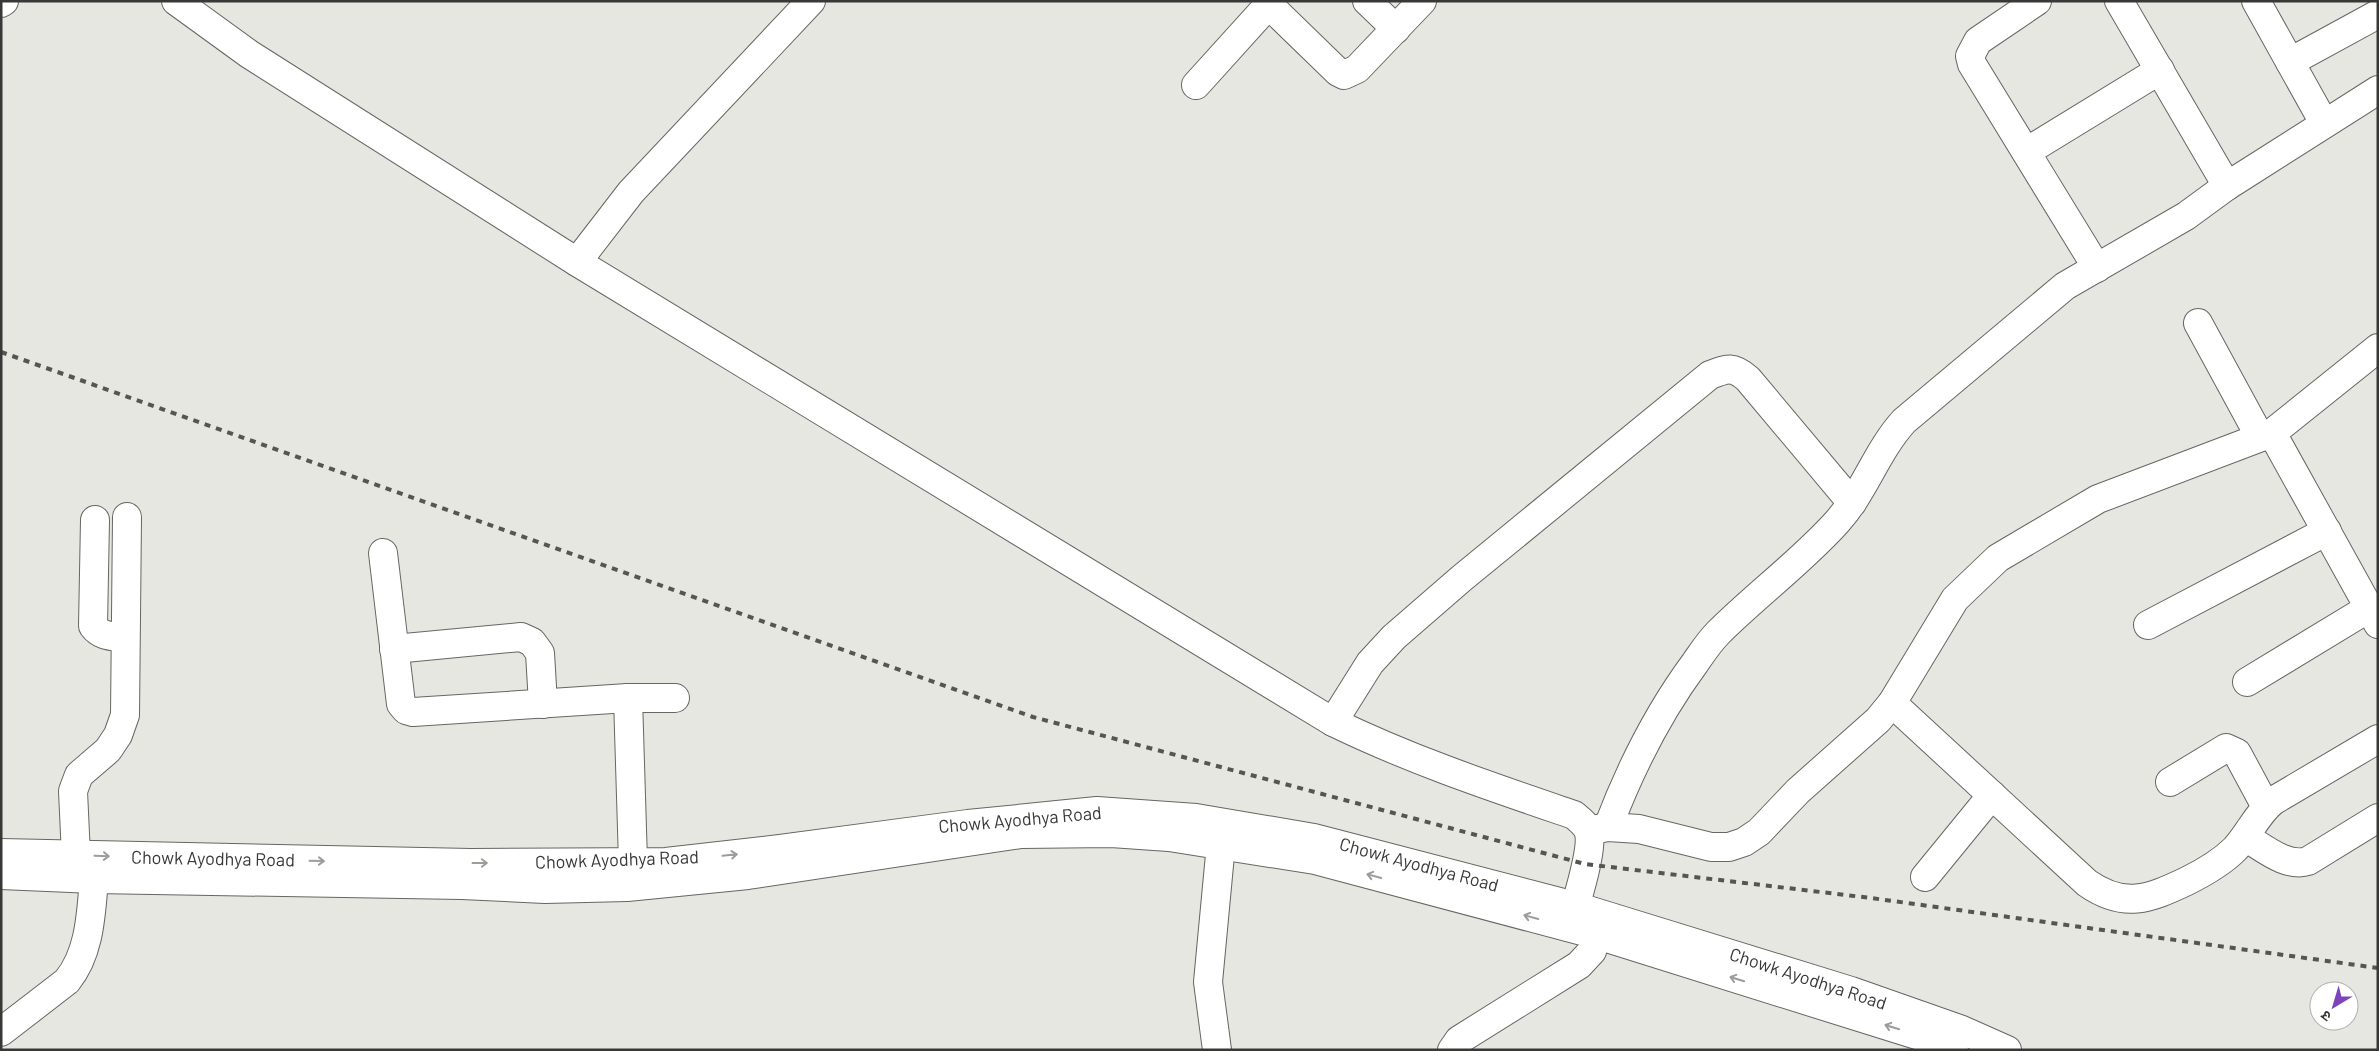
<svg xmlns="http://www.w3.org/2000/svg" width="2379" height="1051" font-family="Barlow,'Noto Sans Devanagari',sans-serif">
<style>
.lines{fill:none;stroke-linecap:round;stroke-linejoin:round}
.minor-casing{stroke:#656761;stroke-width:30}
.major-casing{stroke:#656761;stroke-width:30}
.minor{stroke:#fff;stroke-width:28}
.major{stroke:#fff;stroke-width:28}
.rail{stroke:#555652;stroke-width:4;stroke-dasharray:6 6;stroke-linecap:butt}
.oneway{stroke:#9c9c9a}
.labels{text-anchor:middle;stroke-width:4;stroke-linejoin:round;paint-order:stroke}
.street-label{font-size:18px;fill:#383936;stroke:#fff}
</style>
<rect width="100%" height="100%" fill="#e5e7e0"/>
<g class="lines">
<g class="minor-casing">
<g id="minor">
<path d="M176,1L249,54L577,262L1333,722C1411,760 1492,787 1574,815C1580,820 1587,825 1589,833C1593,850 1575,909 1568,927"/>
<polyline points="1367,1 1396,29"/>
<polyline points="2037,1 1978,41 1970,56 1972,64 2097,268"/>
<polyline points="2119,1 2227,186"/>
<polyline points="2256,1 2324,123"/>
<polyline points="1,3 4,1"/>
<polyline points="1269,5 1338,72 1344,75 1357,69 1422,1"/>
<polyline points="2290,62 2378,14"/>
<polyline points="1196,85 1272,1"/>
<polyline points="2026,152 2160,70"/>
<polyline points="577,262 631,192 811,1"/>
<polyline points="2198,323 2260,437"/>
<polyline points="2272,433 2378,624"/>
<path d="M95,520L93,626C101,637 113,636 125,638"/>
<polyline points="383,553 401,704 406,710 413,712 628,698 675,698"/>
<polyline points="2148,625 2327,531"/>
<polyline points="394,649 521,637 532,642 540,653 543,704"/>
<polyline points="2247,682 2369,608"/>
<polyline points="628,698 633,862"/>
<path d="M1892,703L2087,883C2124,909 2149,899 2187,881C2205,872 2221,863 2235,849C2249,834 2257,814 2273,801L2378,739"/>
<path d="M1333,722L1370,663L1394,637L1462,578L1710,375C1728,368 1733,366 1748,379L1852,503"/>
<polyline points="2170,782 2226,748 2237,753 2266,807"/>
<path d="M1608,827C1630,769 1658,713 1695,663C1702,653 1709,642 1718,633C1756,595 1801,562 1837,522C1865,491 1876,452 1904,421L2065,286L2186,216L2227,186L2378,90"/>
<polyline points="1592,830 1608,827 1639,829 1711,847 1729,847 1744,842 1759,832 1798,791 1878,720 1892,703 1955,599 1998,558 2098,499 2272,433 2378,348"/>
<path d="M2245,837C2263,847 2286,868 2308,861L2378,818"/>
<polyline points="76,856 73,791 79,775 108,750 118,735 125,715 127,517"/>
<polyline points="1925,877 1992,795"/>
<path d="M1,1032L67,981C90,953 91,914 94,879"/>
<polyline points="1217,1050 1208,982 1221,844"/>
<polyline points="1452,1050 1459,1040 1579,965 1592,951 1597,935"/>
</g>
</g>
<g class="major-casing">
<g id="major">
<polyline points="1,853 471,863 666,862 780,849 968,824 1097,811 1196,818 1314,838 1575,906 1851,991 1962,1030 2007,1050"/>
<polyline points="1,875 94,879 462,885 545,889 627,887 748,875 1021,834 1111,833 1169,837 1315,860 1597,935 1923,1037 1954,1050"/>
</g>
</g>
<use href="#minor" class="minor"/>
<use href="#major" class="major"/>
<polyline class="rail" points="1,352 1033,717 1585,864 1871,898 2378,968"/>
</g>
<defs><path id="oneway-shaft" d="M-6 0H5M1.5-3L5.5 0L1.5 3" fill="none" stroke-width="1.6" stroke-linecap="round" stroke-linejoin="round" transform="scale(1.25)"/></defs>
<g class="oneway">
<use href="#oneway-shaft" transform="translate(730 855) rotate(-6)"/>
<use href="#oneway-shaft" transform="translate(102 856) rotate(2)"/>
<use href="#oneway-shaft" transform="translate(317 861) rotate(1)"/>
<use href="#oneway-shaft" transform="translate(480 863)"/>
<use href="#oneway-shaft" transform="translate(1374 876) rotate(-165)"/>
<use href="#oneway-shaft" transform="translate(1531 917) rotate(-165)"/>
<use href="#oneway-shaft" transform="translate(1737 979) rotate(-163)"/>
<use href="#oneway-shaft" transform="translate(1892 1027) rotate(-163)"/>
</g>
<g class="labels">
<g class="street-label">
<text transform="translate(1020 820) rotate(-5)" y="6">Chowk Ayodhya Road</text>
<text transform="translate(213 859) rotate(1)" y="6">Chowk Ayodhya Road</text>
<text transform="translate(617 860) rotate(-2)" y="6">Chowk Ayodhya Road</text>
<text transform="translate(1419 865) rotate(15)" y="6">Chowk Ayodhya Road</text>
<text transform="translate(1808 979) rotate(18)" y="6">Chowk Ayodhya Road</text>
</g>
</g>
<rect width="2379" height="1051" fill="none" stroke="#383936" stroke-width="5"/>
<g transform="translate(2334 1006) rotate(218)"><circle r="24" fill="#ffffff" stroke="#afb0af"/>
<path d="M0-4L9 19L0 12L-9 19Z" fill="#7c44bb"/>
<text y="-8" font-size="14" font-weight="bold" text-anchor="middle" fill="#383936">उ</text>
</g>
</svg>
